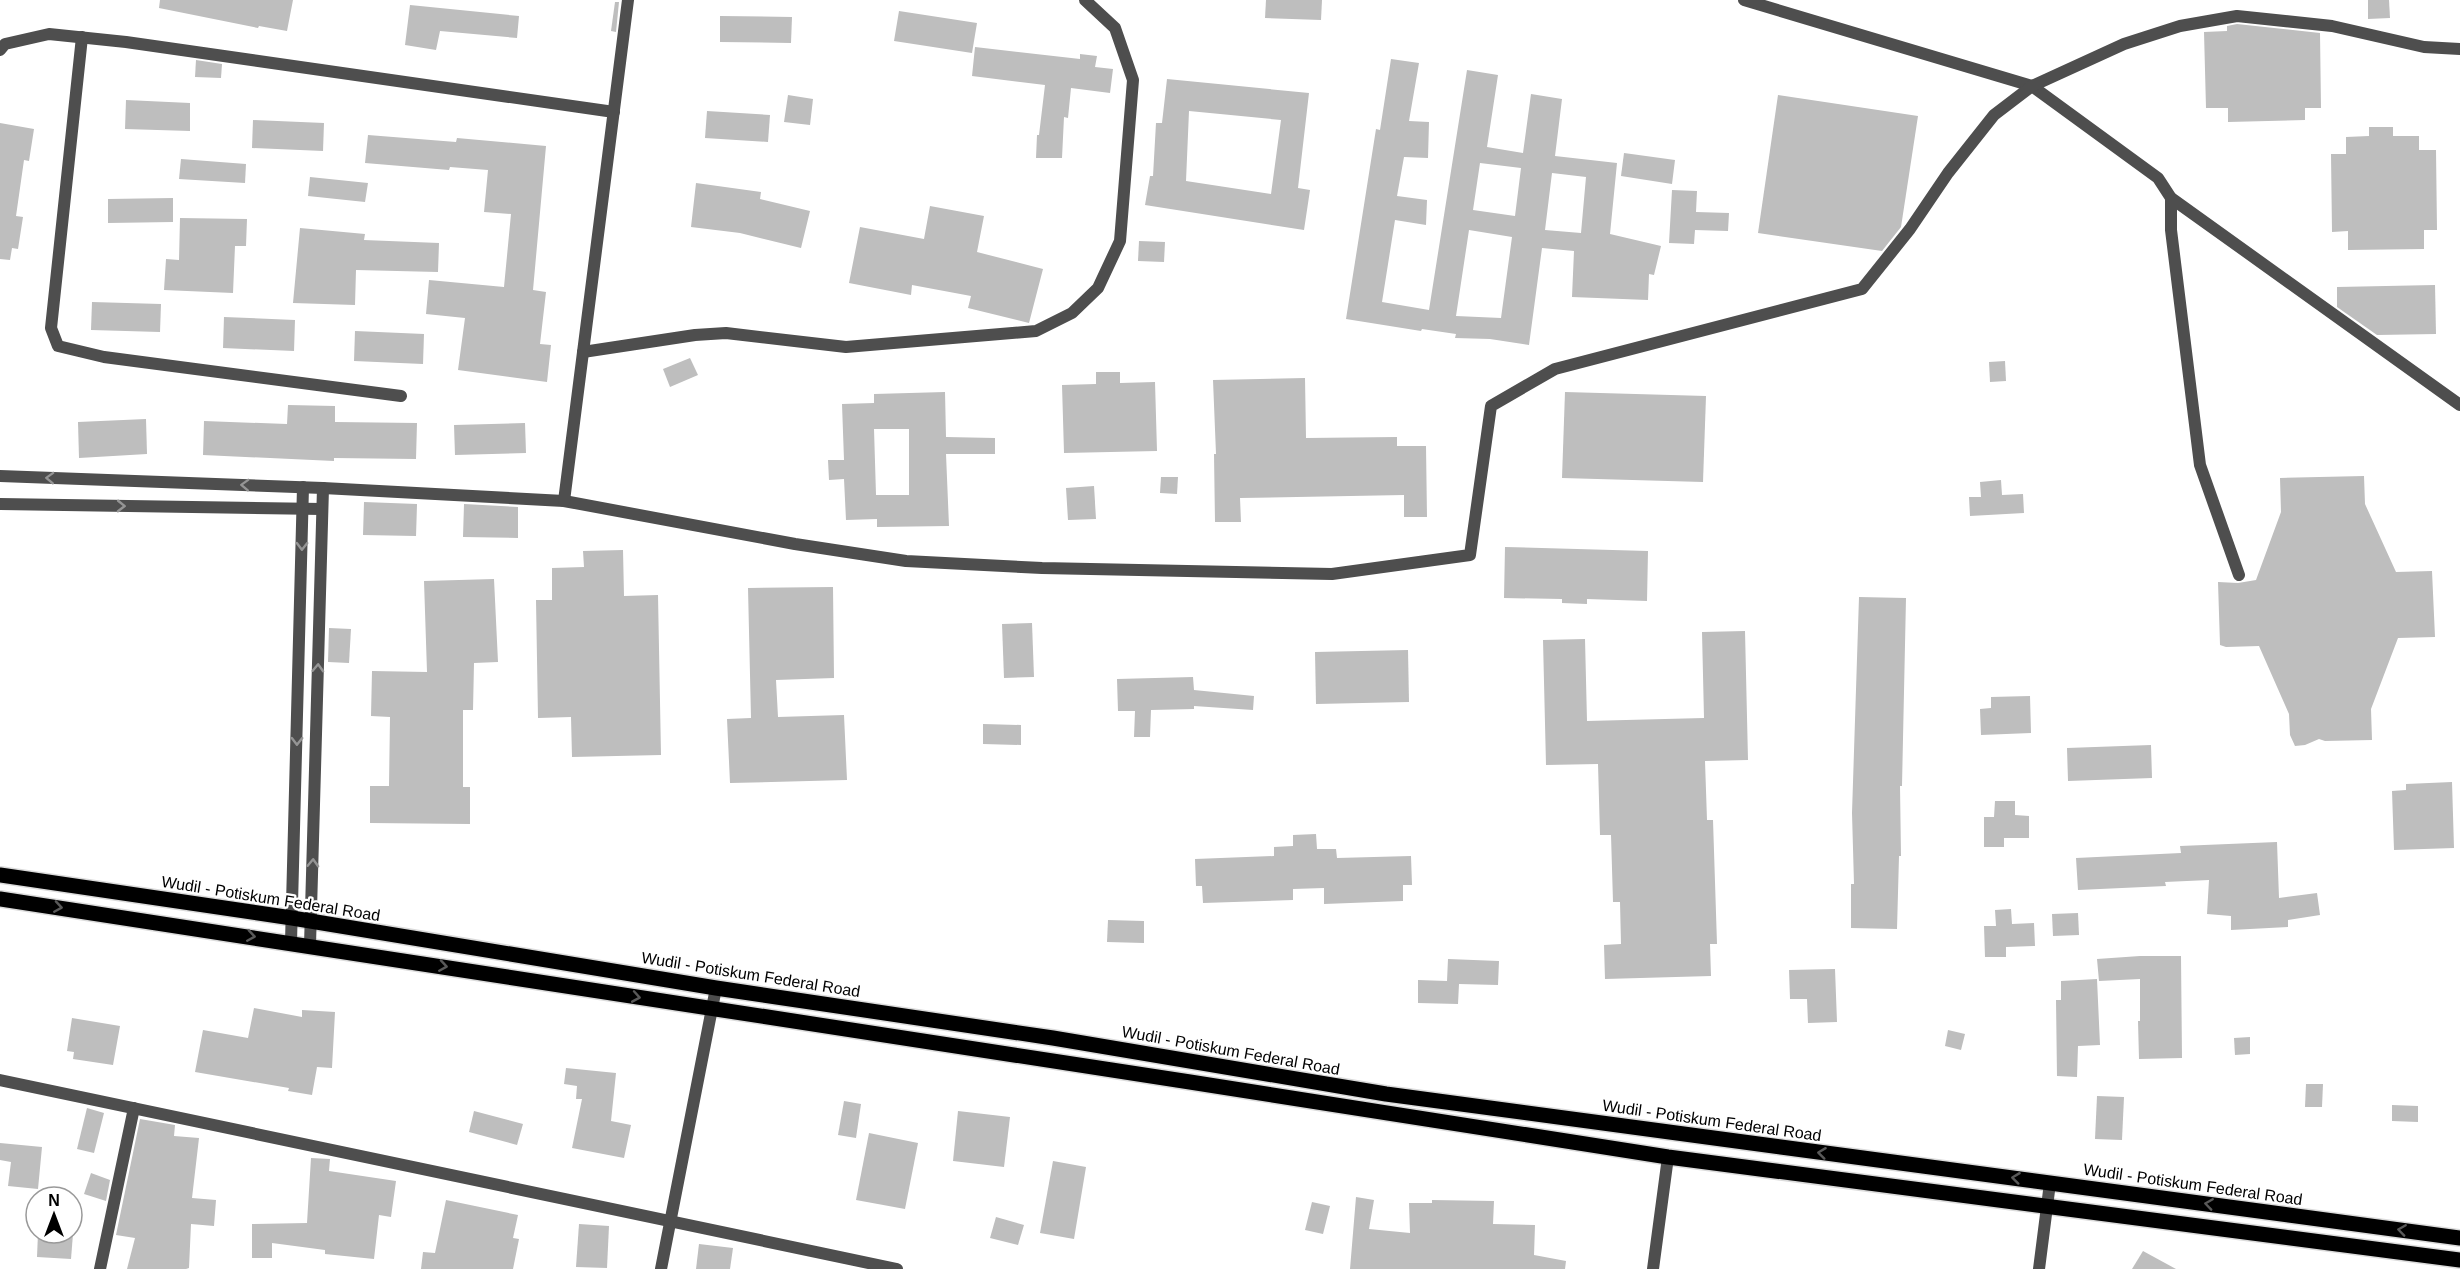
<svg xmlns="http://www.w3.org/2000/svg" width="2460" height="1269" font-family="Helvetica,sans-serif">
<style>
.building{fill:#bebebe;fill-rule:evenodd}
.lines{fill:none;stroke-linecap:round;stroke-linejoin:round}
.primary-casing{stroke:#dbdbdb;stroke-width:18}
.minor{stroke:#4e4e4e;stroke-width:12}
.primary{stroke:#000;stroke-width:15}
.oneway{stroke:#959595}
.oneway2{stroke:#595959}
.labels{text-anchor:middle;stroke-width:4.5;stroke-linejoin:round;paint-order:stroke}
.street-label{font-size:16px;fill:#000;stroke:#fff}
</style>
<rect width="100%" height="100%" fill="#fff"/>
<g class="building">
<polygon points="160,0 293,0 287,31 259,26 258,28 159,8"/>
<polygon points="1266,0 1322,0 1321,20 1265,18"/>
<polygon points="2368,0 2389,0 2390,18 2368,19"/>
<polygon points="615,2 619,2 616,32 611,31"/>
<polygon points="410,5 519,16 517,38 440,31 436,50 405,45"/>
<polygon points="899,11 977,23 972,53 894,41"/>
<polygon points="720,16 792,17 791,43 720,42"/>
<polygon points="2237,24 2320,33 2321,108 2305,108 2305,120 2228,122 2228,108 2206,108 2204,32 2227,31 2227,26"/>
<polygon points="975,47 1080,59 1080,54 1097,56 1095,67 1113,69 1110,93 1071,88 1068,118 1064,117 1062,158 1036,158 1037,135 1039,135 1045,85 972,76"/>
<path d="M1391,59L1419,63L1409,121L1429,122L1428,158L1404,157L1397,196L1427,200L1426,225L1395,220L1382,302L1429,310L1467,70L1498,75L1487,147L1523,153L1531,94L1562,99L1555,156L1617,163L1610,234L1661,246L1654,275L1649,274L1648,300L1572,297L1574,251L1542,248L1529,345L1490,339L1455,338L1456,334L1422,329L1421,331L1346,319L1376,129L1380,130ZM1480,163L1521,168L1515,216L1473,210ZM1552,173L1586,177L1581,233L1545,230ZM1469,230L1512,237L1501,318L1456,316Z"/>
<polygon points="196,60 222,64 221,78 195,77"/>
<path d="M1167,79L1309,93L1298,188L1310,190L1304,230L1145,205L1150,176H1153L1156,123H1162ZM1189,111L1281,120L1271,194L1186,181Z"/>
<polygon points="788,95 813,99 810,125 784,122"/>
<polygon points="1778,95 1918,116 1901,227 1882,251 1758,233"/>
<polygon points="126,100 190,103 190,131 125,129"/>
<polygon points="707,111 770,115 768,142 705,138"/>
<polygon points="253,120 324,123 323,151 252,148"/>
<polygon points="0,123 34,129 29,161 24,160 16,216 23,217 18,249 12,248 10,260 0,259"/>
<polygon points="2369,127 2393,127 2393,136 2419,136 2419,150 2436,150 2437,230 2424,230 2424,249 2348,250 2348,231 2332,232 2331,154 2346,154 2346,137 2369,136"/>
<polygon points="368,135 456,142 457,138 546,146 533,290 546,292 540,344 551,345 547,382 458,370 465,318 426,314 429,280 504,287 511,214 484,212 488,170 450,167 449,170 365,163"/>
<polygon points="1624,153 1675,160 1672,184 1621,176"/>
<polygon points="181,159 246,164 245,183 179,179"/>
<polygon points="310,177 368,183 365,202 308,196"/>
<polygon points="696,183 761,192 760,199 810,211 801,248 740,233 691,227"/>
<polygon points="1672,190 1697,191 1696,212 1729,213 1728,231 1695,230 1694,244 1669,243"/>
<polygon points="173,198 173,222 108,223 108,199"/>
<polygon points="930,206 984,216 977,252 1043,269 1029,323 968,308 971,296 912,285 911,295 849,283 860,227 924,239"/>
<polygon points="180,218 247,219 246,246 235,246 233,293 164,290 166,259 179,260"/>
<polygon points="300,228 365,234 364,240 439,243 438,272 356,270 355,305 293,303"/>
<polygon points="1139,241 1165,242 1164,262 1138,261"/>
<polygon points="2435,285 2436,334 2377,335 2337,307 2337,287"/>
<polygon points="92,302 161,304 160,332 91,330"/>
<polygon points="224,317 295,320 294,351 223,348"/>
<polygon points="355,331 424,334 423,364 354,361"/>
<polygon points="690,358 698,375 670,387 663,369"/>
<polygon points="2005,361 2006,381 1990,382 1989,362"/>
<polygon points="1096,372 1120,372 1120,383 1155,382 1157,451 1064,453 1062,385 1096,384"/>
<polygon points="1305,378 1306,438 1397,437 1397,446 1426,446 1427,517 1404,517 1404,495 1240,498 1241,522 1215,522 1214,454 1216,454 1213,380"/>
<path d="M945,392L946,437L995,438V454H946L949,526L877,527V519L846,520L844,479L829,480L828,460H844L842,404L874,403V394ZM874,429H909V495H876Z"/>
<polygon points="1565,392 1706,396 1703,482 1562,478"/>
<polygon points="288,405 335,406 335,422 417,423 416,459 334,458 334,461 203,455 204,421 287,424"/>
<polygon points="146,419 147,454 79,458 78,422"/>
<polygon points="525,423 526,453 455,455 454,425"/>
<polygon points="2364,476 2365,504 2396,572 2432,571 2435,637 2398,638 2371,709 2372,740 2325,741 2319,739 2305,745 2295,746 2290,735 2289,714 2259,646 2226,647 2220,645 2218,582 2238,583 2256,580 2281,512 2280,478"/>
<polygon points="1161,477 1178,477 1177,494 1160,493"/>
<polygon points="2001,480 2002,495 2023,494 2024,513 1970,516 1969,497 1981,497 1980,482"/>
<polygon points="1094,486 1096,519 1068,520 1066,488"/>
<polygon points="364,502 417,504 416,536 363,535"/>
<polygon points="464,504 518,507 518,538 463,537"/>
<polygon points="1505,547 1648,551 1647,601 1587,599 1587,604 1562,603 1562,599 1504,598"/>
<polygon points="623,550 624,596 658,595 661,755 572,757 571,717 538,718 536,600 552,600 552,568 584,567 583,551"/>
<polygon points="494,579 498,662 474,663 473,710 463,710 463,787 470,787 470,824 370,823 370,786 389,786 390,717 371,716 372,671 427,672 424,581"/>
<polygon points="833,587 834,678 776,680 778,717 844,715 847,780 730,783 727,719 751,718 748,588"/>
<polygon points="1859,597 1906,598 1902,786 1900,786 1901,856 1899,856 1897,929 1851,928 1851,884 1854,884 1852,813"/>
<polygon points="1032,623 1034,677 1004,678 1002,624"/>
<polygon points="329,628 351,629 349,663 328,662"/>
<polygon points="1745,631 1748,760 1705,761 1707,820 1713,820 1717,944 1710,944 1711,976 1605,979 1604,945 1621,944 1620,902 1613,902 1611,835 1600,835 1598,764 1546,765 1543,640 1585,639 1587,721 1704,718 1702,632"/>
<polygon points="1408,650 1409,702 1316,704 1315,652"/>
<polygon points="1193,677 1194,690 1254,696 1253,710 1194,706 1194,709 1151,710 1150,737 1134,737 1135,711 1118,711 1117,679"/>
<polygon points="2030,696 2031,733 1981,735 1980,709 1991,708 1991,697"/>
<polygon points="983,724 1021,725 1021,745 983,744"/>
<polygon points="2151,745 2152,778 2068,781 2067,748"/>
<polygon points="2452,782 2454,848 2394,850 2392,791 2406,790 2406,784"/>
<polygon points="1995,801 2015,801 2015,815 2029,816 2029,838 2004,838 2004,847 1984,847 1984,817 1994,817"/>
<polygon points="1316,834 1317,849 1336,849 1337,858 1411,856 1412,885 1403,885 1403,901 1324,904 1324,888 1293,889 1293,900 1203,903 1202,886 1196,886 1195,859 1274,856 1274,847 1293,846 1293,835"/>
<polygon points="2277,842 2279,898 2317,893 2320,915 2288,920 2288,927 2231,930 2231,916 2207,914 2209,880 2165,882 2166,886 2078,890 2076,858 2181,853 2180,846"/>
<polygon points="2011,909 2012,924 2034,923 2035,946 2006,947 2006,957 1985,957 1984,926 1996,926 1995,910"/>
<polygon points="2078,913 2079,935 2053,936 2052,914"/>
<polygon points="1108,920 1144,921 1144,943 1107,942"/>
<polygon points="2140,956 2181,956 2182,1058 2139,1059 2138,1021 2140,1021 2140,979 2099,981 2097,959"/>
<polygon points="1448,959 1499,961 1498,985 1459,984 1458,1004 1418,1003 1418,980 1447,981"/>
<polygon points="1835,969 1837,1022 1808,1023 1807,999 1790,999 1789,970"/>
<polygon points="2097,979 2100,1045 2078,1046 2077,1077 2057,1076 2056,1000 2061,1000 2061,981"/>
<polygon points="254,1008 302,1017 302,1010 335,1012 332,1068 317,1067 312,1095 288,1091 289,1088 195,1072 203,1030 248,1038"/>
<polygon points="72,1018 120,1026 113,1065 73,1059 74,1052 67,1051"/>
<polygon points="1948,1030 1965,1034 1961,1050 1945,1046"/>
<polygon points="2250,1037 2250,1054 2235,1055 2234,1038"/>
<polygon points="566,1068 616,1073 611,1121 631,1125 624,1158 572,1148 582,1099 576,1099 577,1086 564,1084"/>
<polygon points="2306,1084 2323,1084 2322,1107 2305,1107"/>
<polygon points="2097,1096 2124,1097 2122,1140 2095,1139"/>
<polygon points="844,1101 861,1104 856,1138 838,1135"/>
<polygon points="2392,1105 2418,1106 2418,1122 2392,1121"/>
<polygon points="87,1108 104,1113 94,1153 77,1149"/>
<polygon points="474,1111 523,1124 517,1145 469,1132"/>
<polygon points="958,1111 1010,1117 1004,1167 953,1161"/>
<polygon points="140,1119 175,1125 174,1136 199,1138 192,1198 216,1200 214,1226 191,1224 189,1268 186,1269 127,1269 135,1238 116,1235"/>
<polygon points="869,1133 918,1143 905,1209 856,1200"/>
<polygon points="0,1143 42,1147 38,1189 8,1186 11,1162 0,1160"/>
<polygon points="311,1158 330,1159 329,1171 396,1181 391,1217 379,1215 374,1259 325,1254 325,1250 272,1243 272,1258 252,1258 252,1224 307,1223"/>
<polygon points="1053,1161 1086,1167 1074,1239 1040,1233"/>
<polygon points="91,1173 110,1180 106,1201 84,1194"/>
<polygon points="1356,1197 1374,1200 1369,1229 1410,1233 1409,1203 1432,1203 1432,1200 1494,1201 1493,1224 1535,1225 1534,1255 1566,1261 1565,1269 1350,1269"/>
<polygon points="446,1200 518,1215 513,1238 519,1239 513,1269 421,1269 423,1252 435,1253"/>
<polygon points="1312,1202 1330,1206 1323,1234 1305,1230"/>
<polygon points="996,1217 1024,1225 1018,1245 990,1238"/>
<polygon points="579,1224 609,1226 607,1268 576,1267"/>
<polygon points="38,1233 73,1234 71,1259 37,1257"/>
<polygon points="699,1244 733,1248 730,1269 696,1269"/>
<polygon points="2143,1251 2176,1269 2132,1269"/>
</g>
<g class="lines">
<g class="primary-casing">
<g id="primary">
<polyline points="0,875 292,918 716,988 1053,1038 1386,1094 2460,1238"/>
<polyline points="0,899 1190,1082 1668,1157 2460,1260"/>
</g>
</g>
<g class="minor">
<polyline points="1744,0 2032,86 2158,178 2171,198 2460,405"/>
<polyline points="82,37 51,328 58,346 104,357 401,396"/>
<polyline points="0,50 5,44 49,34 126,42 614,112"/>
<polyline points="2171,198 2171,230 2200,465 2239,575"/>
<polyline points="583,352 695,335 726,333 846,347 1036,331 1072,313 1098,288 1120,241 1133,80 1115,28 1085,0"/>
<polyline points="0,476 323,488 564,501 795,544 906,561 1042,568 1332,574 1470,555 1491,406 1555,369 1862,289 1910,229 1948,173 1994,115 2032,86 2124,44 2180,26 2237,16 2332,26 2424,47 2460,49"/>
<polyline points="564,501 628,0"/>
<polyline points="0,504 322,509"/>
<polyline points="291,942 303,487"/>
<polyline points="310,945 323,488"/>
<polyline points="0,1080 897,1269"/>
<polyline points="100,1269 134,1108"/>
<polyline points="661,1269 716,988"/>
<polyline points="1653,1269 1668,1157"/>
<polyline points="2039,1269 2050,1183"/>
</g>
<use href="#primary" class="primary"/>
</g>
<defs><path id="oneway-chevron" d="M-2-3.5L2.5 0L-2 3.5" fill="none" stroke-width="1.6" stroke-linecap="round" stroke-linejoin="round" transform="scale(1.5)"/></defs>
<g class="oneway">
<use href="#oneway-chevron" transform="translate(50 478) rotate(-178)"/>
<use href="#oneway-chevron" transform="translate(245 485) rotate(-178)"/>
<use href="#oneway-chevron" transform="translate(121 506) rotate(1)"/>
<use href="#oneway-chevron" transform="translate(302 546) rotate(91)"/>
<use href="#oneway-chevron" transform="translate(318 668) rotate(-88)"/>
<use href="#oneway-chevron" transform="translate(297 741) rotate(91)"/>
<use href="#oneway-chevron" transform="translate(313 863) rotate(-88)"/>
</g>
<g class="oneway2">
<use href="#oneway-chevron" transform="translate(58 907) rotate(9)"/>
<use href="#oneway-chevron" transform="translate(251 936) rotate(9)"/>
<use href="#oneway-chevron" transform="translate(443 966) rotate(9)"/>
<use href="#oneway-chevron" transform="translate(636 997) rotate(10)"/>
<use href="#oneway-chevron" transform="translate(1822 1153) rotate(-173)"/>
<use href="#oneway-chevron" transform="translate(2016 1178) rotate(-173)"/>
<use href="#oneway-chevron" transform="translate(2209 1204) rotate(-172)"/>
<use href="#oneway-chevron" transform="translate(2402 1230) rotate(-172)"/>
</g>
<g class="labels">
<g class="street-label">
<text transform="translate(271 898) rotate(9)" y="6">Wudil - Potiskum Federal Road</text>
<text transform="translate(751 974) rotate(9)" y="6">Wudil - Potiskum Federal Road</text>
<text transform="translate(1231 1050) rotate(10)" y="6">Wudil - Potiskum Federal Road</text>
<text transform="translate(1712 1120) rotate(8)" y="6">Wudil - Potiskum Federal Road</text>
<text transform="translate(2193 1184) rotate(8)" y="6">Wudil - Potiskum Federal Road</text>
</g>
</g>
<g transform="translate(54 1215)"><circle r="28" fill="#ffffff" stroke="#999999" stroke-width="1.5"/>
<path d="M0-4.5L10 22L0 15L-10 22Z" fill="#000000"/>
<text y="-9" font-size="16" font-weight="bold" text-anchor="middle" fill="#000000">N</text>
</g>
</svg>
